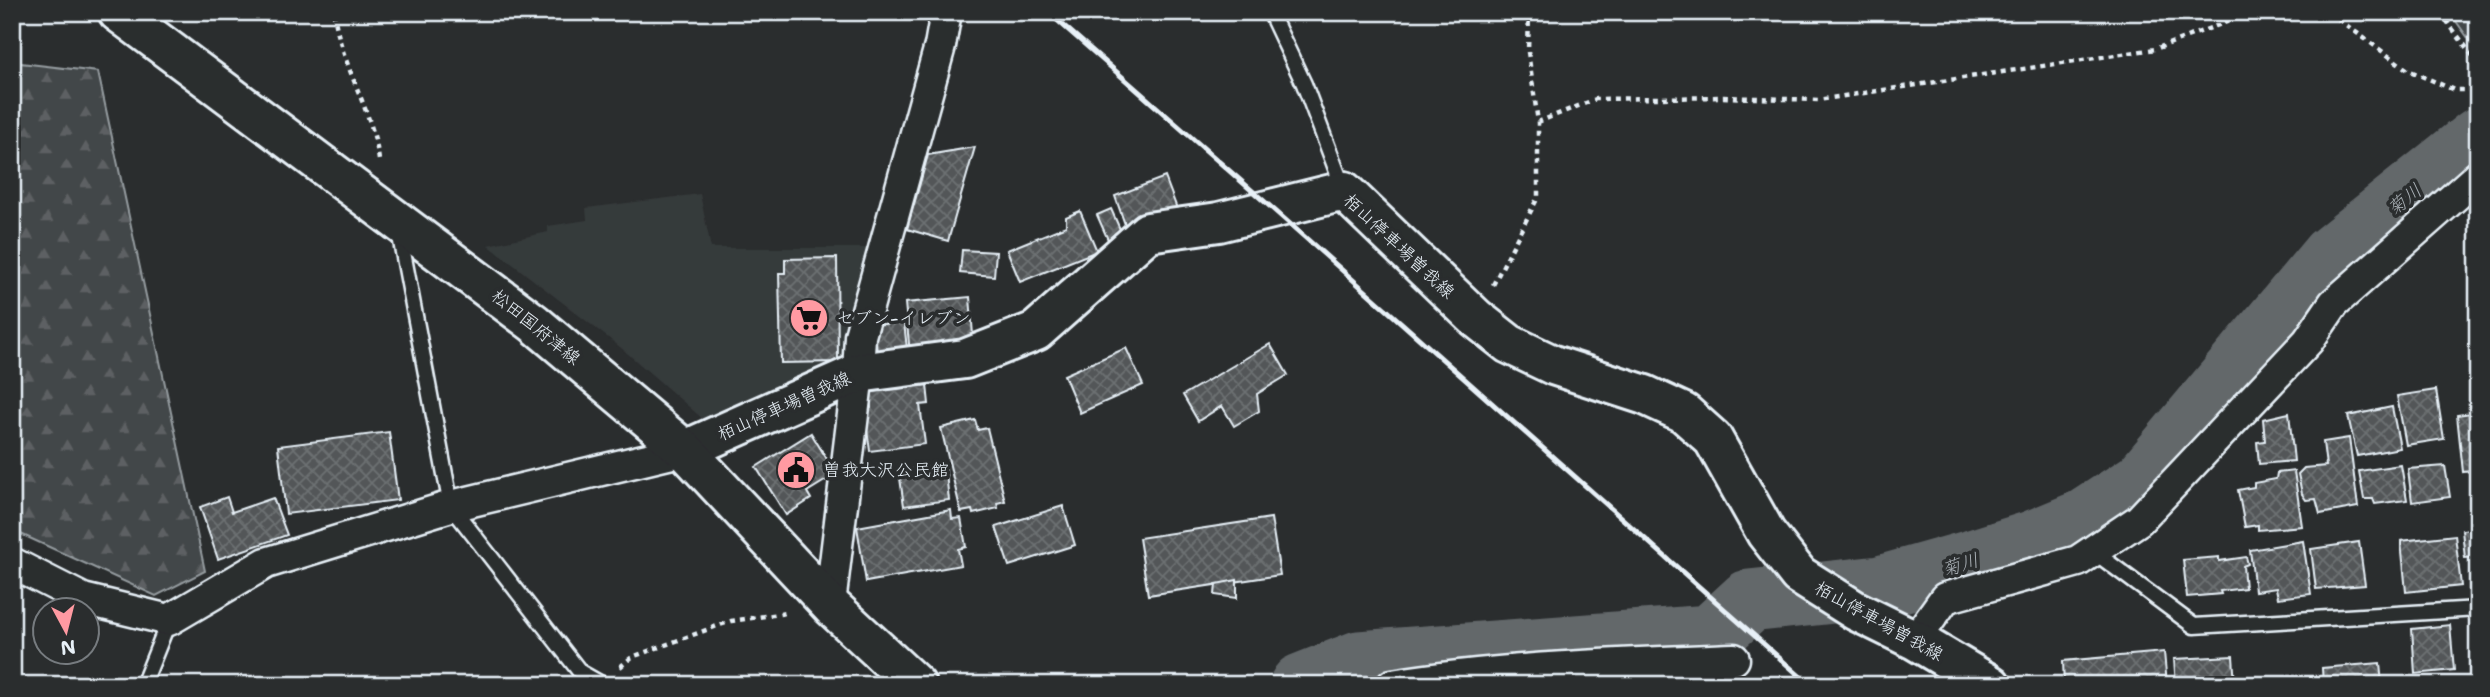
<svg xmlns="http://www.w3.org/2000/svg" width="2490" height="697" font-family="'Shantell Sans','Klee One',sans-serif">
<style>
.built{fill:#363a3b}
.grass{fill:#424648;stroke:#959ca0;stroke-width:2}
.forest{fill:url(#forest-firs);stroke:#959ca0;stroke-width:2}
.lines{fill:none;stroke-linecap:round;stroke-linejoin:round}
.river{stroke:#63686b;stroke-width:63}
.building{fill:url(#building-cross-hatch);stroke:#e8f1f8;stroke-width:2}
.service-casing{stroke:#e8f1f8;stroke-width:19}
.minor-casing{stroke:#e8f1f8;stroke-width:35}
.secondary-casing{stroke:#e8f1f8;stroke-width:44}
.primary-casing{stroke:#e8f1f8;stroke-width:44}
.path{stroke:#e8f1f8;stroke-width:4.5;stroke-dasharray:5 5;stroke-linecap:butt}
.service{stroke:#2a2d2e;stroke-width:14}
.minor{stroke:#2a2d2e;stroke-width:30}
.secondary{stroke:#2a2d2e;stroke-width:38}
.primary{stroke:#2a2d2e;stroke-width:38}
.rail{stroke:#e8f1f8;stroke-width:5}
.labels{text-anchor:middle;stroke-width:7;stroke-linejoin:round;paint-order:stroke}
.street-label{font-size:18px;fill:#e8f1f8;stroke:#2a2d2e}
.poi-label{font-size:18px;fill:#e8f1f8;stroke:#2a2d2e;text-anchor:start}
.water-label{font-size:19px;font-style:italic;fill:#acb3b9;stroke:#2a2d2e}
</style>
<defs>
<pattern id="forest-firs" width="22" height="20" patternUnits="userSpaceOnUse" patternTransform="scale(1.75)"><rect width="22" height="20" fill="#424648"/><path d="M5 1l3.5 6h-7zM16 11l3.5 6h-7z" fill="#5d6163"/></pattern>
<pattern id="building-cross-hatch" width="8" height="8" patternUnits="userSpaceOnUse" patternTransform="scale(1.75)"><rect width="8" height="8" fill="#535759"/><path d="M0 0l8 8M0 8l8-8" fill="none" stroke="#6c7072"/></pattern>
</defs>
<rect width="100%" height="100%" fill="#2a2d2e"/>
<filter id="ink" filterUnits="userSpaceOnUse"><feTurbulence type="fractalNoise" baseFrequency=".0143" numOctaves="2"/><feDisplacementMap in="SourceGraphic" scale="14" xChannelSelector="R" yChannelSelector="G"/><feConvolveMatrix kernelMatrix="1 2 1 2 8 2 1 2 1" color-interpolation-filters="sRGB"/></filter>
<g filter="url(#ink)">
<polygon class="built" points="700,194 711,248 875,248 839,365 704,420 620,347 488,245 548,232 548,226 587,220 586,208"/>
<polygon class="grass" points="2450,12 2478,12 2478,52 2453,17"/>
<polygon class="forest" points="12,62 98,72 205,571 156,596 12,530"/>
<g class="lines">
<polyline class="river" points="1301,685 1359,662 1711,636 1749,601 1880,587 1972,561 2032,542 2085,520 2143,482 2332,256 2478,139"/>
</g>
<g class="building">
<polygon points="2470,12 2478,12 2478,26"/>
<polygon points="975,147 948,241 907,229 928,155"/>
<polygon points="1165,177 1179,214 1128,233 1115,196"/>
<polygon points="1111,209 1123,236 1109,242 1097,215"/>
<polygon points="1080,211 1097,251 1020,282 1007,250 1066,226 1066,217"/>
<polygon points="962,250 996,252 994,276 960,273"/>
<polygon points="837,258 838,362 781,363 779,273 785,273 785,259"/>
<polygon points="970,297 974,348 910,354 905,303"/>
<polygon points="904,322 908,358 878,361 874,325"/>
<polygon points="1270,344 1288,375 1257,394 1259,411 1234,426 1222,406 1198,421 1183,395"/>
<polygon points="1126,348 1143,385 1080,413 1064,375"/>
<polygon points="927,385 929,404 920,405 925,444 870,451 864,409 871,408 870,392"/>
<polygon points="2436,390 2444,439 2406,445 2397,396"/>
<polygon points="2392,407 2400,448 2357,456 2348,416"/>
<polygon points="2478,412 2478,470 2463,472 2457,415"/>
<polygon points="2289,413 2294,461 2259,464 2257,442 2265,441 2263,419"/>
<polygon points="975,420 978,430 987,428 1005,501 997,503 998,508 973,514 972,510 961,512 941,428"/>
<polygon points="389,432 398,500 286,514 278,446"/>
<polygon points="811,433 836,474 807,492 811,499 786,515 756,467"/>
<polygon points="2349,438 2358,507 2320,514 2316,499 2306,500 2302,494 2298,474 2304,468 2326,466 2323,442"/>
<polygon points="945,465 949,500 904,506 899,471"/>
<polygon points="2401,465 2407,500 2375,504 2373,499 2364,499 2359,471"/>
<polygon points="2445,466 2450,497 2412,502 2408,469"/>
<polygon points="2294,471 2302,526 2258,530 2258,525 2245,527 2238,490 2254,487 2254,483 2276,479 2277,473"/>
<polygon points="227,497 232,512 273,498 287,535 218,559 200,507"/>
<polygon points="1063,506 1075,545 1009,566 996,527"/>
<polygon points="951,510 952,519 961,518 966,547 958,549 961,565 866,582 857,527"/>
<polygon points="1271,518 1280,575 1148,595 1139,538"/>
<polygon points="2478,528 2478,557 2465,558 2462,530"/>
<polygon points="2455,535 2461,586 2406,592 2401,541"/>
<polygon points="2303,541 2311,594 2278,598 2276,588 2255,591 2250,550"/>
<polygon points="2359,542 2365,585 2316,589 2311,549"/>
<polygon points="2219,557 2219,561 2246,557 2248,564 2243,566 2245,588 2220,591 2221,594 2187,597 2183,560"/>
<polygon points="1237,580 1237,598 1215,595 1216,584"/>
<polygon points="2450,625 2454,670 2415,674 2412,629"/>
<polygon points="2164,652 2167,685 2064,685 2063,661"/>
<polygon points="2233,656 2235,685 2176,685 2174,659"/>
<polygon points="2380,663 2382,685 2323,685 2322,668"/>
</g>
<g class="lines">
<g class="service-casing">
<g id="service">
<polyline points="1270,12 1304,84 1344,190"/>
<polyline points="399,231 451,506 580,672 603,685"/>
<polyline points="2093,551 2194,626 2478,609"/>
<polyline points="143,685 169,620"/>
</g>
</g>
<g class="minor-casing">
<g id="minor">
<polyline points="12,563 83,599 169,620 266,563 451,506 685,450"/>
<polyline points="830,604 858,373 860,336 940,46 946,12"/>
<polyline points="1915,640 1945,598 2078,561 2139,520 2308,341 2334,303 2478,176"/>
<path d="M1392,685C1504,667 1620,664 1734,659"/>
</g>
</g>
<g class="secondary-casing">
<polyline id="secondary" points="685,450 858,373 965,359 1036,331 1148,232 1219,222 1344,191 1476,318 1509,344 1553,365 1645,395 1684,413 1713,439 1766,533 1799,575 1856,611 1915,640 1991,685"/>
</g>
<g class="primary-casing">
<polyline id="primary" points="118,12 534,323 685,450 832,607 916,685"/>
</g>
<g class="path">
<path d="M334,12C340,64 372,108 379,160"/>
<polyline points="1529,12 1528,52 1538,122 1596,99 1723,97 1818,100 2155,49 2237,18 2286,12"/>
<polyline points="2320,12 2335,17 2408,70 2454,90 2478,90"/>
<polyline points="2440,12 2478,63"/>
<polyline points="1493,285 1538,197 1538,122"/>
<polyline points="620,667 632,657 731,621 786,613"/>
</g>
<use href="#service" class="service"/>
<use href="#minor" class="minor"/>
<use href="#secondary" class="secondary"/>
<use href="#primary" class="primary"/>
<polyline class="rail" points="1048,12 1273,209 1810,685"/>
</g>
</g>
<defs>
<g id="supermarket-disc" transform="scale(2.0125)"><circle r="9.5" fill="#ff9aa2" stroke="#2a2d2e"/><path d="M-6-5.5h2.5l.6 2H6L4.5 2H-2.5L-4.4-4H-6ZM-1.5 3.2a1.3 1.3 0 1 0 .1 0ZM3 3.2a1.3 1.3 0 1 0 .1 0Z" fill="#111"/></g>
<g id="civic-disc" transform="scale(2.0125)"><circle r="9.5" fill="#ff9aa2" stroke="#2a2d2e"/><path d="M-.6-6.5H3V-4.5H.6V-3L4-1V1h2V6H-6V1h2V-1L-.6-3ZM-1.2 2.5V6h2.4V2.5Z" fill="#111"/></g>
</defs>
<g fill-rule="evenodd">
<use href="#supermarket-disc" x="809" y="318"/>
<use href="#civic-disc" x="796" y="470"/>
</g>
<g class="labels">
<g class="street-label">
<text transform="translate(1399 246) rotate(43)" y="6">栢山停車場曽我線</text>
<text transform="translate(536 327) rotate(39)" y="6">松田国府津線</text>
<text transform="translate(784 406) rotate(-24)" y="6">栢山停車場曽我線</text>
<text transform="translate(1879 621) rotate(29)" y="6">栢山停車場曽我線</text>
</g>
<g class="poi-label">
<text x="836" y="324">セブン-イレブン</text>
<text x="823" y="476">曽我大沢公民館</text>
</g>
<g class="water-label">
<text transform="translate(2404 199) rotate(-39)" y="7">菊川</text>
<text transform="translate(1960 564) rotate(-17)" y="7">菊川</text>
</g>
</g>
<rect width="2490" height="697" fill="none" stroke="#2a2d2e" stroke-width="42"/>
<rect x="21" y="21" width="2448" height="655" fill="none" stroke="#e8f1f8" stroke-width="2.5" filter="url(#ink)"/>
<g transform="translate(66 631) rotate(173)"><circle r="33" fill="#2a2d2e" stroke="#767b7f" stroke-width="2"/>
<path d="M0-5L12 26L0 18L-12 26Z" fill="#ff9aa2"/>
<text y="-10" font-size="19" font-weight="bold" text-anchor="middle" fill="#e8f1f8">N</text>
</g>
</svg>
